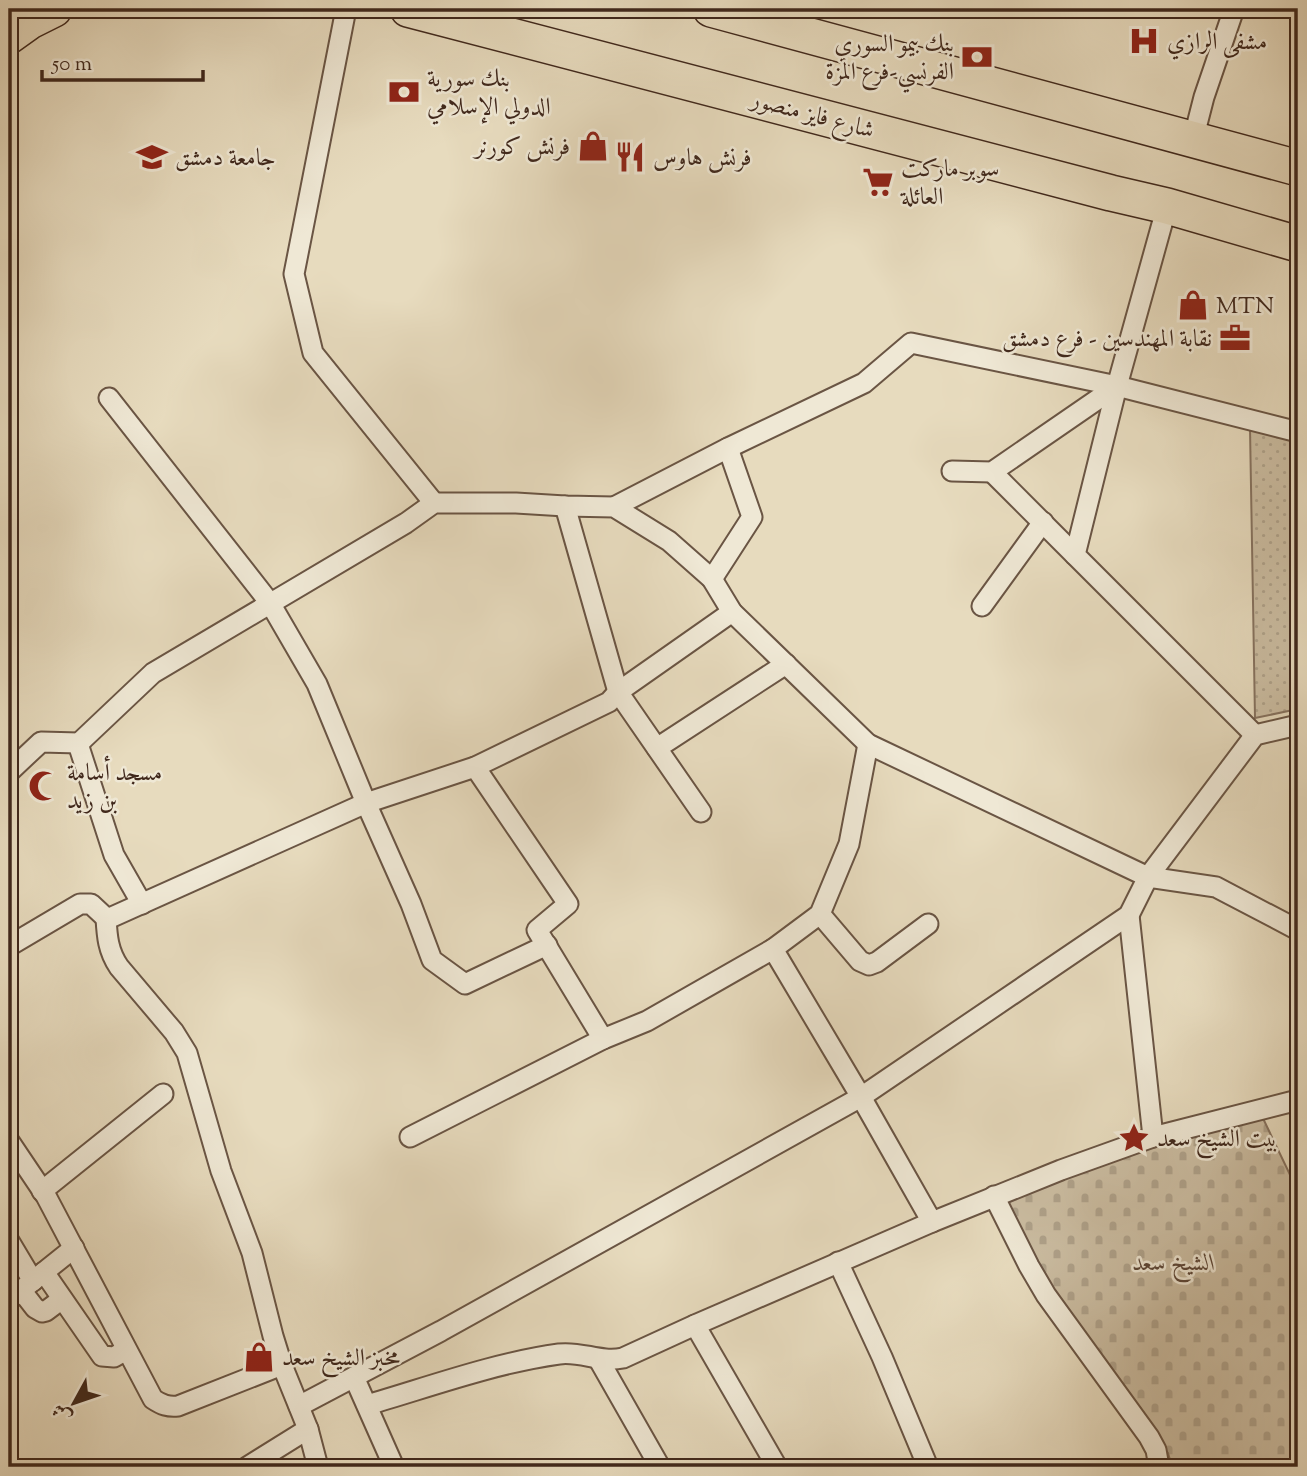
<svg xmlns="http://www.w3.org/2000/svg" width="1307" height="1476" font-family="'Sorts Mill Goudy',Amiri,serif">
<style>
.grass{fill:url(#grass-dots);stroke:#86725f;stroke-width:2}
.cemetery{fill:url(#cemetery-stones);stroke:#86725f;stroke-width:2}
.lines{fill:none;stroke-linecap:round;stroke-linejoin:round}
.street-casing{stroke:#6a5544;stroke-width:23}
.highway-casing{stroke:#40281c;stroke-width:38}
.street{stroke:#efe8d5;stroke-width:19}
.highway{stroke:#e7dbbe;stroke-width:35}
.labels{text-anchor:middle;stroke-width:5;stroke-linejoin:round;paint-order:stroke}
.poi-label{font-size:24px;fill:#40281c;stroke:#efe8d5;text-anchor:start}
.street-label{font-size:24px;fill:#40281c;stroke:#efe8d5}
.park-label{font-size:24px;font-style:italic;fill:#5c4637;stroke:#efe8d5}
</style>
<defs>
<pattern id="grass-dots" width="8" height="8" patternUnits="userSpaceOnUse" patternTransform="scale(1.75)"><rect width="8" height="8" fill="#cbbda2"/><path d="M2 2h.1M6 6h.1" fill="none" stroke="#afa28b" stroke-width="1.8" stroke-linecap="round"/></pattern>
<pattern id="cemetery-stones" width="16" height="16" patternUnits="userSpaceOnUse" patternTransform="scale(1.75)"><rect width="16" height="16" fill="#cbbda2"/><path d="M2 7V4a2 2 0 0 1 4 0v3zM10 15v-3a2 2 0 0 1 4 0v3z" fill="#afa28b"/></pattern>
</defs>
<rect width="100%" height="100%" fill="#e7dbbe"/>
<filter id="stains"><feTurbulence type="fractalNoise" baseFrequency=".00286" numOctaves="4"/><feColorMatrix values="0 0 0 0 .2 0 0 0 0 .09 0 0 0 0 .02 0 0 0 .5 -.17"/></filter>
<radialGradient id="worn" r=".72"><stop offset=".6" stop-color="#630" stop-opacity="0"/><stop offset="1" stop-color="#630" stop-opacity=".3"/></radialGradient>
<polygon class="grass" points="1250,428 1298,440 1298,709 1255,718"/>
<polygon class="cemetery" points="1259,1110 1293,1181 1298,1180 1298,1467 1172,1467 1168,1453 1065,1324 994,1196"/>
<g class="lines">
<g class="street-casing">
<g id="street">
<polyline points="346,9 294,274 313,353 434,503"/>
<polyline points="1193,140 1204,97 1234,9"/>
<polyline points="1117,386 1075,555 1255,735"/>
<polyline points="109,398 270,603 317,684 366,803 411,904 432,960 465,984 547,945"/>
<polyline points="952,471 992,472 1117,386 1298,432"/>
<polyline points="992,472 1075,555"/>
<polyline points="565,506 618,692 701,812"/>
<polyline points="614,507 728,448 864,383 911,343 1117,386 1167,206"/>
<polyline points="712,579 752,517 728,448"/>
<polyline points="982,606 1043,522"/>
<polyline points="79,743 80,750 114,855 142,904"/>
<polyline points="657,748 786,664"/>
<polyline points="475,767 568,904 537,930 603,1039"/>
<polyline points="9,772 41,742 79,743 153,673 406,523 434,503 516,503 565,506 614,507 669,541 712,579 732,612 868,744 1148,877 1216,887 1298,930"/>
<polyline points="820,914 860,961 869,965 877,962 928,924"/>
<polyline points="1129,915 1153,1137"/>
<path d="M106,918C107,936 108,951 119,967L174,1032L187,1053L221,1171L252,1253L273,1336L282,1365L308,1429L318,1467"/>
<polyline points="9,946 80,904 91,904 106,918 112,917 366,803 475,767 609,702 618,692 732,612"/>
<polyline points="773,949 820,914 849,844 868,744"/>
<polyline points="410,1137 603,1039 647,1021 773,949 861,1097 932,1222"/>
<path d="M9,1141L46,1196L153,1399C162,1405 168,1407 178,1406L282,1365"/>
<polyline points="42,1191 163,1094"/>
<polyline points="994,1196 1029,1266 1046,1295 1149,1437 1156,1450 1159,1467"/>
<polyline points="9,1241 33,1281"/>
<polyline points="838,1262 882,1357 928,1467"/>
<polyline points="44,1272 102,1356 114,1357 126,1350"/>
<polyline points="21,1290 35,1308 42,1312 46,1311 62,1299"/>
<polyline points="9,1300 74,1248"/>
<polyline points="695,1325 777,1467"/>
<polyline points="599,1360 660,1467"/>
<polyline points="354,1377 394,1467"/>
<path d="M367,1405C429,1387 494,1363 559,1354C582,1351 600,1363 623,1358L695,1325L932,1222L1061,1170L1153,1137L1298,1100"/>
<polyline points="299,1406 441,1331 861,1097 1129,915 1148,877 1255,735 1298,725"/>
<polyline points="247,1467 308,1429"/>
</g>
</g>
<g class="highway-casing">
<g id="highway">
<polyline points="408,9 1111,193 1167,206 1298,244"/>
<polyline points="711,9 1298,168"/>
<polyline points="9,36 30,21 54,9"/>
</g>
</g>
<use href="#street" class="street"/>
<use href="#highway" class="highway"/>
</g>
<defs>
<g id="hospital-bare" transform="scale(2.415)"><path d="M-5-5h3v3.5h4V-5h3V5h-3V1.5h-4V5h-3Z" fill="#8f2418" stroke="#efe8d5" stroke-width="2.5" paint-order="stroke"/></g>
<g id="bank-bare" transform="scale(2.415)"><path d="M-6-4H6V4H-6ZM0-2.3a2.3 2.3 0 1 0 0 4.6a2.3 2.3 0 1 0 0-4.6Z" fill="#8f2418" stroke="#efe8d5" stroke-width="2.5" paint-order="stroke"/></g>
<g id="shop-bare" transform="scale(2.415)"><path d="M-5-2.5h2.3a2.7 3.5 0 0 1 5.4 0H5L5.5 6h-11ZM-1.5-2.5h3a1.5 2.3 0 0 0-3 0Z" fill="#8f2418" stroke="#efe8d5" stroke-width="2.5" paint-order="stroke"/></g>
<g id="university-bare" transform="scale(2.415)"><path d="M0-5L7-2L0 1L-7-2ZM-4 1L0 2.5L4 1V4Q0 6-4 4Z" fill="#8f2418" stroke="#efe8d5" stroke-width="2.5" paint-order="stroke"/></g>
<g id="restaurant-bare" transform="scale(2.415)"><path d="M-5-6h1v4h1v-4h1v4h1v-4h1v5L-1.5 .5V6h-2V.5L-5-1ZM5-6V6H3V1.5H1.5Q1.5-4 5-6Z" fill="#8f2418" stroke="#efe8d5" stroke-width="2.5" paint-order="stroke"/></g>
<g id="supermarket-bare" transform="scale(2.415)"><path d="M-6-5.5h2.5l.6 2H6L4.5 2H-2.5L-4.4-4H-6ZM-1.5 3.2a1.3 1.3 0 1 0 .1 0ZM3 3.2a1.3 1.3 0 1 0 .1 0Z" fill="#8f2418" stroke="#efe8d5" stroke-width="2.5" paint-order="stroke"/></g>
<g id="office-bare" transform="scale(2.415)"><path d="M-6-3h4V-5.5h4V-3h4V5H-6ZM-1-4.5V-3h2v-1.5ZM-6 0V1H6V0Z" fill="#8f2418" stroke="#efe8d5" stroke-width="2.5" paint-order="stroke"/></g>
<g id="mosque-bare" transform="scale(2.415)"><path d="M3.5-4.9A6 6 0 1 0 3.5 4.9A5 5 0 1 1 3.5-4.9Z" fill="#8f2418" stroke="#efe8d5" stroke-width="2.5" paint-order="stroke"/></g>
<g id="sight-bare" transform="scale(2.415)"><path d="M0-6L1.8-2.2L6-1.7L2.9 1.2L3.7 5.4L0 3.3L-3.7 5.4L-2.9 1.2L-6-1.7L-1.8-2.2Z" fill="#8f2418" stroke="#efe8d5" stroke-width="2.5" paint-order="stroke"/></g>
</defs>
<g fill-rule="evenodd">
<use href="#hospital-bare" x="1144" y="41"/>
<use href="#bank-bare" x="977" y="57"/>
<use href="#bank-bare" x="404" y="92"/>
<use href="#shop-bare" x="593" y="146"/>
<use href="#university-bare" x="152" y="157"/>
<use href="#restaurant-bare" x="630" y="157"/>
<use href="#supermarket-bare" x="878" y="182"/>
<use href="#shop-bare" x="1193" y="305"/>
<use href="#office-bare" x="1235" y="338"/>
<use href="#mosque-bare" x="44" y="786"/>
<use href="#sight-bare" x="1134" y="1138"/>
<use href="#shop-bare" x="259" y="1357"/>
</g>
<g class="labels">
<g class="poi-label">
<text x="1167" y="49">مشفى الرازي</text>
<text x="954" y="51" text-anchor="end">بنك بيمو السوري<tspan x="954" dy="28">الفرنسي-فرع المزة</tspan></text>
<text x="427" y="86">بنك سورية<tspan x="427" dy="28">الدولي الإسلامي</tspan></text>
<text x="570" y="154" text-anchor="end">فرنش كورنر</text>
<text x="175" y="165">جامعة دمشق</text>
<text x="653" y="165">فرنش هاوس</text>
<text x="901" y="176">سوبر ماركت<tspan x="901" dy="28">العائلة</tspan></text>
<text x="1216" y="313">MTN</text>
<text x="1212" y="346" text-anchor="end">نقابة المهندسين - فرع دمشق</text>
<text x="67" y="780">مسجد أسامة<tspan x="67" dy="28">بن زيد</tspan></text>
<text x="1157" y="1146">بيت الشيخ سعد</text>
<text x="282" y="1365">مخبز الشيخ سعد</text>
</g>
<g class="street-label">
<text transform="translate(813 114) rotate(15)" y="8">شارع فايز منصور</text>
</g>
<g class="park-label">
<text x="1174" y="1270">الشيخ سعد</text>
</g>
</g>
<rect width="1307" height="1476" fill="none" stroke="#e7dbbe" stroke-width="35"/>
<rect x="10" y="10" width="1286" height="1455" fill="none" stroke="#40281c" stroke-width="3.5"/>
<rect x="18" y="18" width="1272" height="1441" fill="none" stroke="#40281c" stroke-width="2"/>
<g transform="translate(74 1403) rotate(230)" stroke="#efe8d5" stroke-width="5" paint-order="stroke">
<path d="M0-5L12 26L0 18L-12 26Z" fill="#40281c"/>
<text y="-10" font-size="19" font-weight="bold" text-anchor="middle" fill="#40281c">ش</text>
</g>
<path d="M42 70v10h161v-10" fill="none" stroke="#40281c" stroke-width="3.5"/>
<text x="52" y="70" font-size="21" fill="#40281c" stroke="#efe8d5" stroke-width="5" paint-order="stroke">50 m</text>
<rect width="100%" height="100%" filter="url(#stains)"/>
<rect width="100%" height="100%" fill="url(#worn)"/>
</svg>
